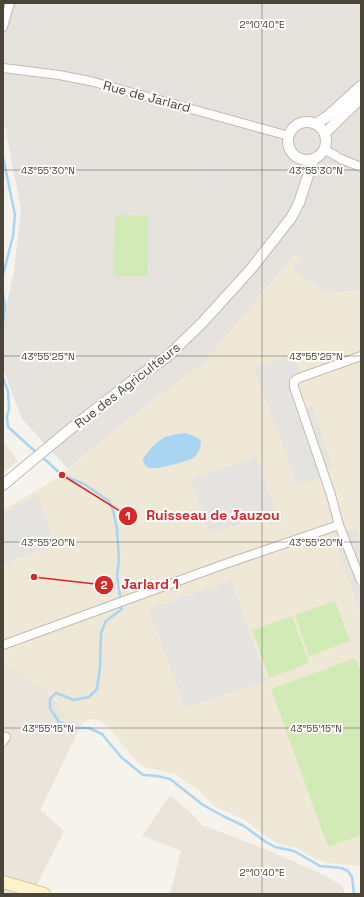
<svg xmlns="http://www.w3.org/2000/svg" width="364" height="897" font-family="'Space Grotesk',sans-serif">
<style>
.residential{fill:#eae5da}
.industrial{fill:#e6e2dd}
.education{fill:#efe8d6}
.green{fill:#d2eab5}
.parking{fill:#e5e3e0}
.water{fill:#a9d4f2}
.lines{fill:none;stroke-linecap:round;stroke-linejoin:round}
.stream{stroke:#a9d4f2;stroke-width:2.5}
.minor-casing{stroke:#c2bbae;stroke-width:10}
.tertiary-casing{stroke:#c2bbae;stroke-width:12}
.secondary-casing{stroke:#d6c79b;stroke-width:14}
.minor{stroke:#fff;stroke-width:8}
.tertiary{stroke:#fff;stroke-width:10}
.secondary{stroke:#fff3cd;stroke-width:12}
.ticks{fill:none;stroke:#4b4439;stroke-width:1;stroke-opacity:0.45}
.labels{text-anchor:middle;stroke-width:4;stroke-linejoin:round;paint-order:stroke}
.street-label{font-size:13px;fill:#4b4439;stroke:#fff}
.ticks-label{font-size:10px;text-anchor:middle;fill:#4b4439;stroke:#fff;stroke-width:4;stroke-linejoin:round;paint-order:stroke}
.leader{fill:none;stroke:#d62828;stroke-width:1.5}
.callout-dot{fill:#d62828;stroke:#fff;stroke-width:1.5}
.mark-label{font-size:12px;text-anchor:middle;font-weight:bold;fill:#fff}
.callout-label{font-size:14px;text-anchor:middle;font-weight:bold;fill:#d62828;stroke:#fff;stroke-width:4;stroke-linejoin:round;paint-order:stroke}
</style>
<rect width="100%" height="100%" fill="#f6f3ec"/>
<g class="residential">
<polygon points="3,441 18,461 3,473"/>
<polygon points="3,662 48,692 72,720 82,724 40,810 64,831 32,894 3,894"/>
<polygon points="170,795 193,815 202,825 265,849 326,876 342,886 345,894 170,894 181,851 142,836"/>
</g>
<polygon class="industrial" points="3,3 361,3 361,290 326,294 292,269 300,257 293,256 202,365 146,405 68,469 22,419 3,369 3,322 14,271 21,209 4,123 3,123"/>
<polygon class="education" points="293,256 301,257 292,269 326,294 361,290 361,866 327,863 316,859 297,848 276,843 245,820 214,806 202,793 175,774 148,768 141,765 131,755 111,730 102,721 90,719 82,724 72,720 63,714 57,706 57,700 48,692 3,662 3,510 59,477 146,405 202,365"/>
<g class="green">
<polygon points="115,215 148,216 147,277 114,276"/>
<polygon points="335,601 350,641 309,656 295,615"/>
<polygon points="292,616 309,663 269,678 252,630"/>
<polygon points="355,658 361,673 361,835 328,847 271,689"/>
</g>
<g class="parking">
<polygon points="204,153 225,154 224,185 204,184"/>
<polygon points="244,165 251,165 250,200 244,200"/>
<polygon points="227,202 234,203 234,233 226,233"/>
<polygon points="244,212 250,212 250,247 243,247"/>
<polygon points="293,354 302,382 299,387 305,407 312,406 333,467 327,470 322,477 298,486 254,368"/>
<polygon points="256,456 275,511 210,534 191,480"/>
<polygon points="37,494 55,545 3,564 3,515"/>
<polygon points="356,529 361,544 361,615 333,537"/>
<polygon points="231,581 267,681 185,708 149,609"/>
</g>
<path class="water" d="M185,433L198,438L201,441C201,448 198,454 193,458C186,462 154,471 147,467C144,465 143,462 143,459C156,441 162,435 185,433Z"/>
<g class="lines">
<g class="stream">
<polyline points="3,157 15,215 13,236 3,275"/>
<polyline points="3,294 5,305 3,323"/>
<polyline points="3,378 8,391 9,409 7,417 8,427 37,453"/>
<polyline points="41,456 62,475 84,484 109,501 113,510 117,529 119,560 117,576 122,609 106,621 101,633 100,667 97,689 89,697 74,700 56,693 50,699 50,708 59,722 75,728 89,728 102,734 121,757 143,775 157,776 170,779 203,805 225,817 244,826 266,842 275,847 294,851 320,866 341,868 348,871 352,877 354,894"/>
</g>
<g class="minor-casing">
<g id="minor">
<polyline points="3,27 10,3"/>
<polyline points="3,68 59,75 90,81 289,136"/>
<polyline points="324,149 341,159 361,167"/>
<polyline points="361,356 299,378 294,381 294,387 331,495 339,525 361,581"/>
<polyline points="3,645 222,565 339,525"/>
<polyline points="3,742 6,737"/>
</g>
</g>
<g class="tertiary-casing">
<g id="tertiary">
<circle cx="307" cy="141" r="19"/>
<polyline points="316,124 328,116 361,86"/>
<polyline points="325,133 361,98"/>
<polyline points="3,485 69,430 131,382 168,356 202,323 251,269 291,218 299,203 313,160"/>
</g>
</g>
<g class="secondary-casing">
<polyline id="secondary" points="3,882 44,894"/>
</g>
<use href="#minor" class="minor"/>
<use href="#tertiary" class="tertiary"/>
<use href="#secondary" class="secondary"/>
</g>
<path class="ticks" d="M262,3V894M3,170H361M3,356H361M3,542H361M3,728H361"/>
<g class="labels">
<g class="street-label">
<text transform="translate(147 96) rotate(15)" y="5">Rue de Jarlard</text>
<text transform="translate(127 385) rotate(-38)" y="5">Rue des Agriculteurs</text>
</g>
</g>
<g class="ticks-label">
<text x="262" y="28">2°10'40"E</text>
<text x="48" y="174">43°55'30"N</text>
<text x="316" y="174">43°55'30"N</text>
<text x="48" y="360">43°55'25"N</text>
<text x="316" y="360">43°55'25"N</text>
<text x="48" y="546">43°55'20"N</text>
<text x="316" y="546">43°55'20"N</text>
<text x="48" y="732">43°55'15"N</text>
<text x="316" y="732">43°55'15"N</text>
<text x="262" y="876">2°10'40"E</text>
</g>
<path class="leader" d="M62 475L128 516M34 577L104 585"/>
<g class="callout-dot">
<circle cx="62" cy="475" r="4"/>
<circle cx="34" cy="577" r="4"/>
<circle cx="128" cy="516" r="10"/>
<circle cx="104" cy="585" r="10"/>
</g>
<g class="mark-label">
<text x="128" y="520">1</text>
<text x="104" y="589">2</text>
</g>
<g class="callout-label">
<text x="213" y="520">Ruisseau de Jauzou</text>
<text x="150" y="589">Jarlard 1</text>
</g>
<rect width="364" height="897" fill="none" stroke="#4b4439" stroke-width="8"/>
</svg>
